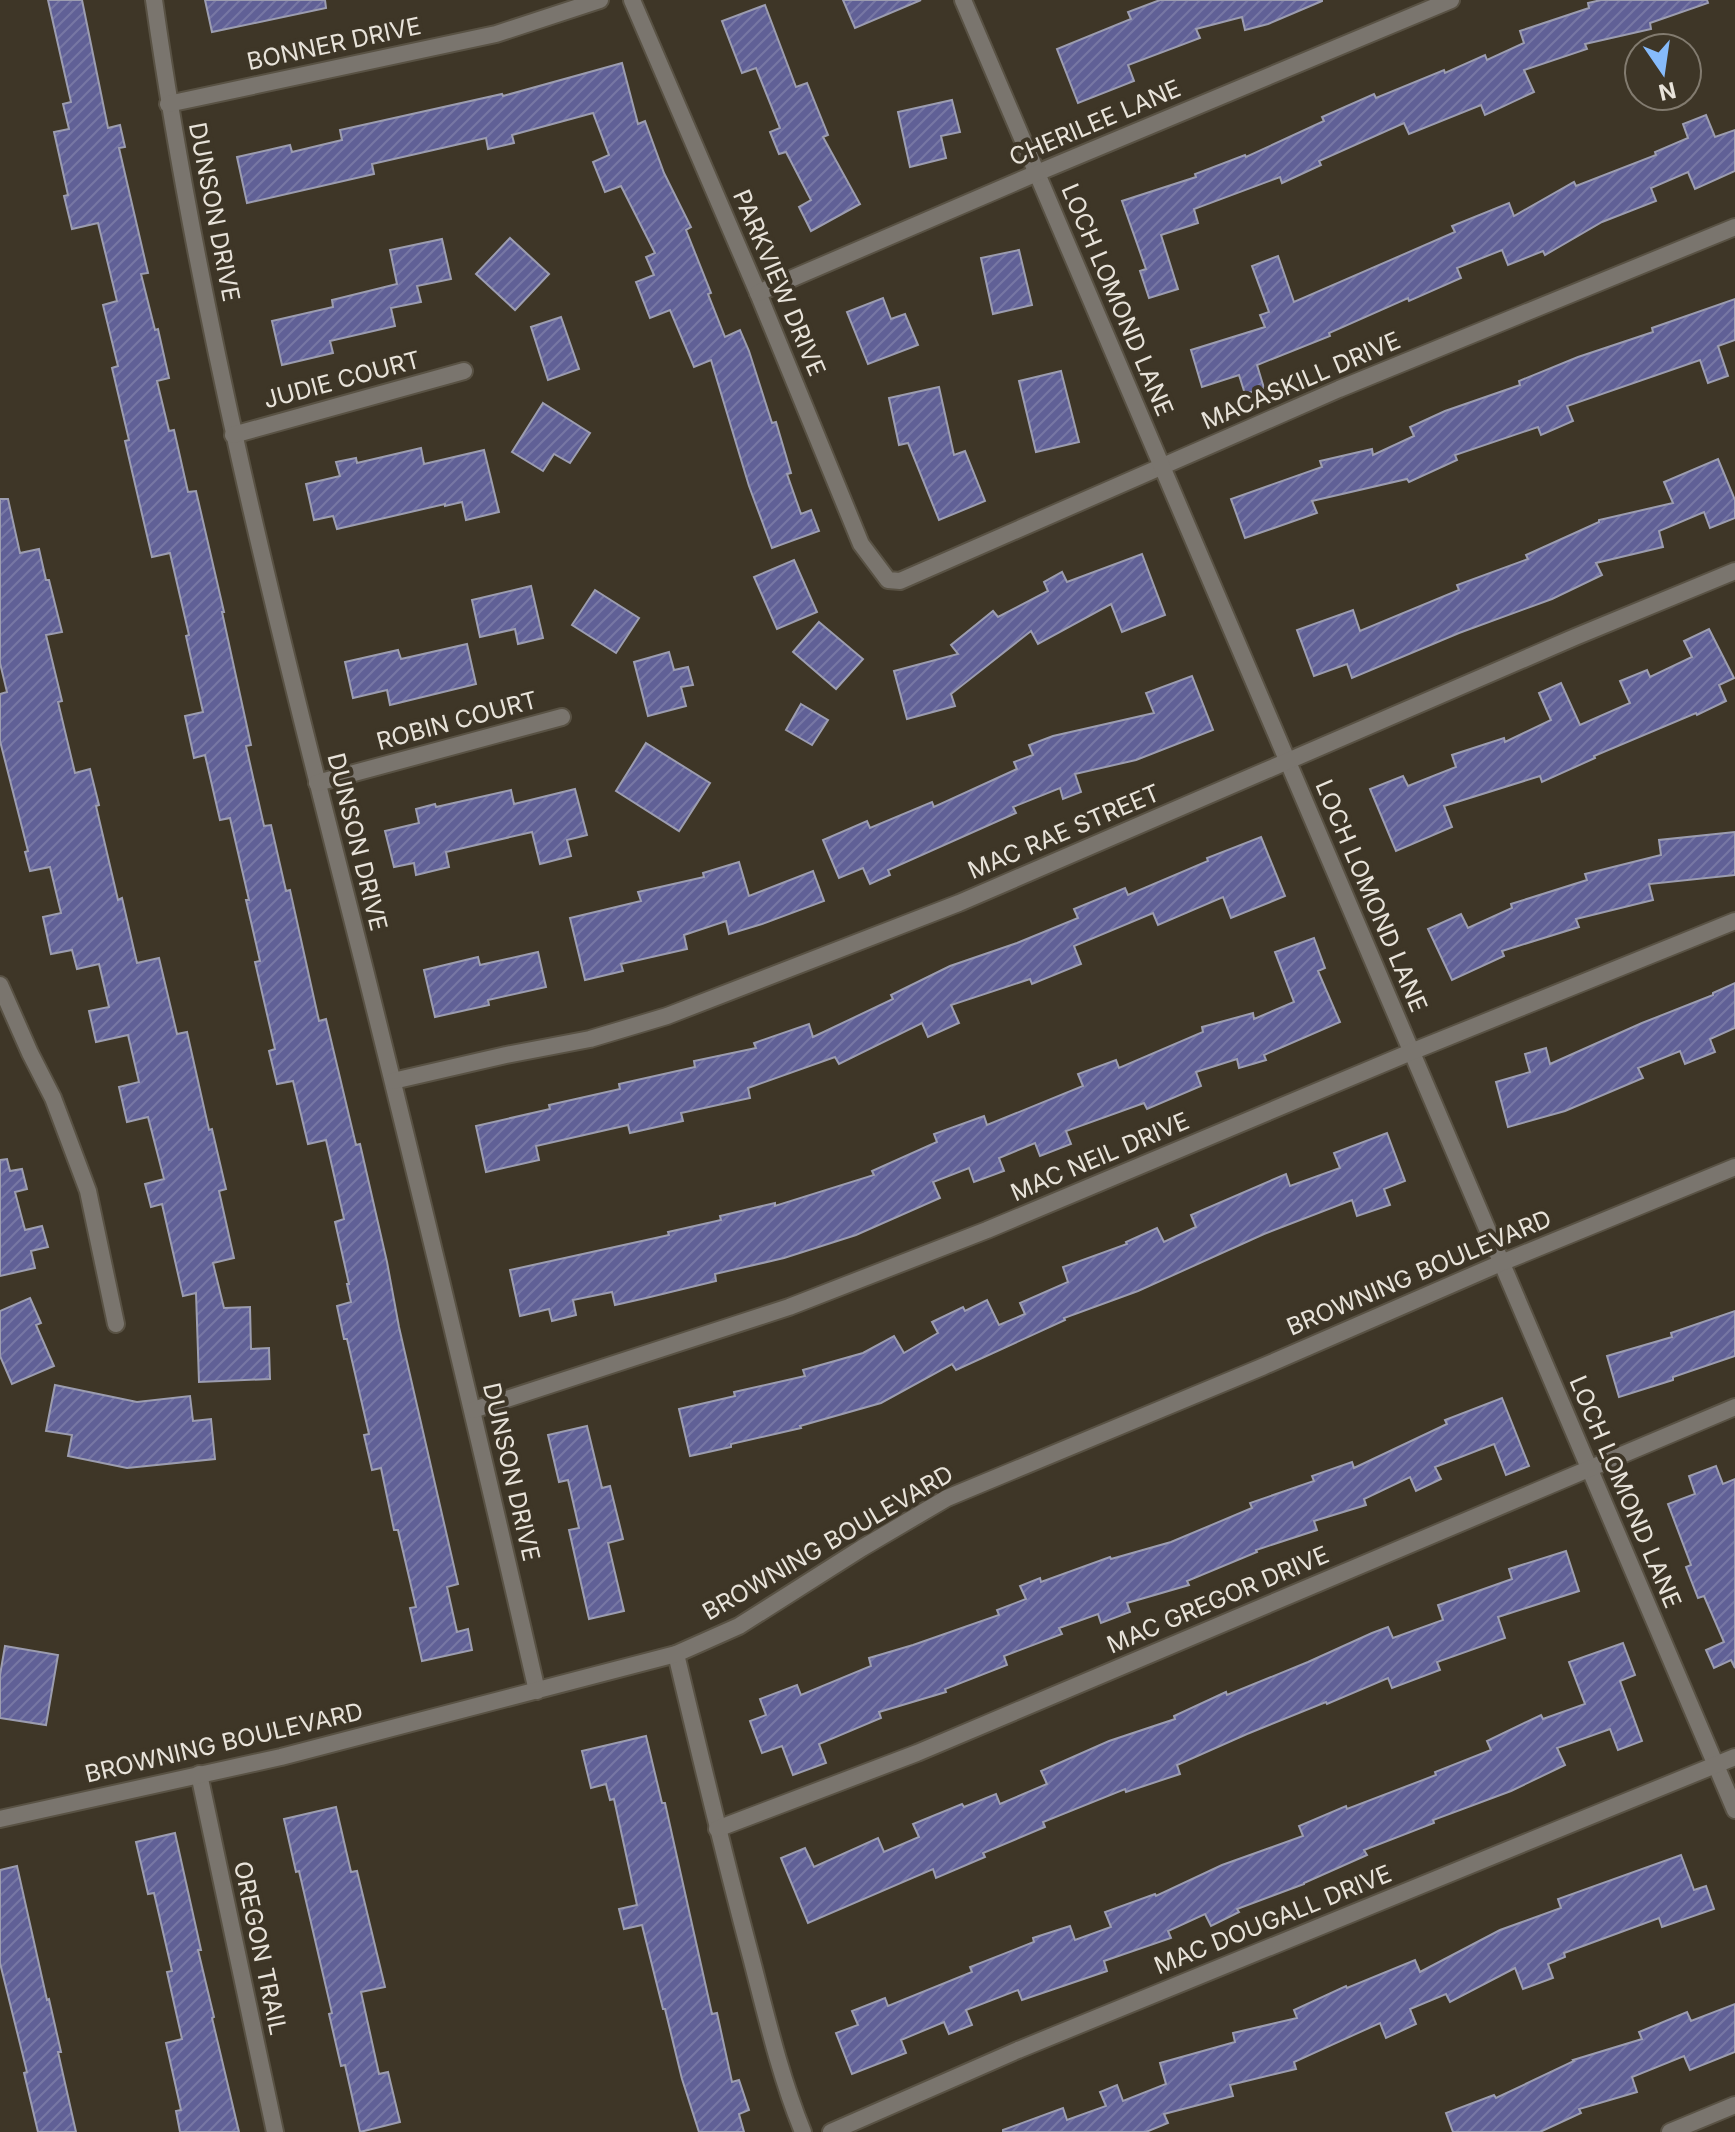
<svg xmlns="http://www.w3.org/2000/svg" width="1735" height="2132" font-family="Inter,sans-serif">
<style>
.building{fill:url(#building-hatch);stroke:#9c9db0;stroke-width:2}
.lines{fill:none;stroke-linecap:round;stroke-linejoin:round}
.minor-casing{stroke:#595244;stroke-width:20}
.tertiary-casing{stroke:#595244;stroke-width:20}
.minor{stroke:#7a756e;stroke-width:16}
.tertiary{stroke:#7a756e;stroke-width:16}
.labels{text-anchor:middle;stroke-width:8;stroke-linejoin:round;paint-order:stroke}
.street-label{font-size:24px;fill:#e8e3da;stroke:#3e3627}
</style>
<defs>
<pattern id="building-hatch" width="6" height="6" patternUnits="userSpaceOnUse" patternTransform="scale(2)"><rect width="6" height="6" fill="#606096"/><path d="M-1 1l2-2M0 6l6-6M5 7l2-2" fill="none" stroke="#7777a4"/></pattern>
</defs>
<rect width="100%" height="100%" fill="#3e3627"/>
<g class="building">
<polygon points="48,0 82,0 108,128 120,125 125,147 119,148 148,273 141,274 155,330 158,329 169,378 157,381 169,431 174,430 188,492 196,491 224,612 222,612 251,745 246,746 264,826 271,825 286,891 290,890 319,1021 326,1019 356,1145 360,1144 387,1262 399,1327 458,1584 447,1587 457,1632 468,1629 472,1650 422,1661 410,1608 416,1607 398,1530 394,1530 381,1468 372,1470 364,1435 369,1434 347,1339 344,1339 337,1306 351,1302 347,1284 349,1284 335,1222 344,1219 326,1140 308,1144 293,1081 277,1084 269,1051 275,1049 255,962 260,961 246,900 249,900 230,818 220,820 205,755 194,758 185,716 203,712 186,636 189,635 170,553 152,557 125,441 129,440 112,368 118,366 103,305 117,301 98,223 72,229 64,196 68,195 54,132 69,129 63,104 71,102"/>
<polygon points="205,0 325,0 326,8 212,32"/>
<polygon points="843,0 921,0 855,28"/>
<polygon points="1160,0 1322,0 1322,1 1268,24 1245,30 1242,17 1196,29 1200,38 1128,65 1134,81 1078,103 1057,49 1131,19 1128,12"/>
<polygon points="1601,0 1707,0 1708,3 1650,23 1651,29 1585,44 1587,49 1524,70 1534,92 1485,115 1481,105 1409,134 1404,123 1319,161 1321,165 1282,183 1280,177 1194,209 1198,223 1161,235 1178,289 1149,298 1140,271 1146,269 1122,201 1196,177 1195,174 1245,155 1246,157 1324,121 1322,117 1374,94 1376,98 1444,70 1445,73 1485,55 1487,60 1524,43 1520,31 1589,8 1588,3"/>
<polygon points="765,5 796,87 807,83 828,135 823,137 860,204 811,231 799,207 811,200 786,152 779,154 770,132 780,128 756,68 742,73 722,21"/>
<polygon points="622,63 638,124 645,121 664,173 691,227 686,230 711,293 708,294 725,337 740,330 749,351 772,423 776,422 791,473 787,474 801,514 811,510 819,531 772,548 749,486 711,360 694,367 670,310 650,318 636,282 654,275 646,257 655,253 621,186 605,192 593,162 609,155 593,113 512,135 514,143 488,149 486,138 372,164 374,174 247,203 237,157 290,145 292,152 342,140 340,130 502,94 503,96"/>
<polygon points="952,100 960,132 941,136 946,158 910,167 898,112"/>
<polygon points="1706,115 1715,137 1735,130 1735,171 1695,189 1688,172 1651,188 1656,201 1602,222 1545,255 1543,251 1508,265 1502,250 1457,268 1461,278 1409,301 1408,298 1329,333 1330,336 1257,365 1264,388 1245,394 1239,375 1202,387 1191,350 1265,327 1260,315 1269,312 1252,266 1278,256 1294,302 1455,232 1452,226 1509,203 1514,216 1574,182 1576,186 1656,155 1655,152 1688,138 1683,124"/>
<polygon points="510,238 549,274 515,310 476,274"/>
<polygon points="442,239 451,279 417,286 421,302 391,308 395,326 330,341 333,353 282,365 272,321 333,307 332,300 397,284 390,250"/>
<polygon points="1019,250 1032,305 993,314 981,258"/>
<polygon points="883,298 891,319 905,314 918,345 868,364 847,312"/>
<polygon points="1735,299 1735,340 1718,346 1728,376 1708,383 1700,360 1567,406 1573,421 1541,435 1538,427 1455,455 1457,460 1409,482 1407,479 1312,501 1317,513 1245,538 1231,499 1322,467 1320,461 1372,449 1373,455 1414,436 1410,427 1445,411 1520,385 1519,381 1578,357 1653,332 1652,328"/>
<polygon points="561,317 579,369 548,380 531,327"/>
<polygon points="1061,371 1079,442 1036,452 1019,381"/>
<polygon points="939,387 954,455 965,451 985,501 939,520 908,443 899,445 889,398"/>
<polygon points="543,403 590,433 570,463 554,454 543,471 512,452"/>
<polygon points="421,448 424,464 484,450 499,512 466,520 462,502 445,506 445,504 337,529 333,516 314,520 306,484 340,476 336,462 356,458 357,463"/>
<polygon points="1718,459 1735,500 1735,518 1710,528 1704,512 1659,531 1663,547 1596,563 1602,575 1552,599 1459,633 1352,678 1347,664 1314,676 1297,630 1353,610 1360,631 1459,590 1457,585 1528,559 1526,555 1599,522 1599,520 1673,503 1664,482"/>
<polygon points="0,499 8,499 20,553 39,549 46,580 49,580 62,632 46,635 62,701 58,702 75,773 90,769 99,805 96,806 118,900 122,898 137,963 159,958 177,1034 187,1032 209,1130 212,1129 226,1189 219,1191 234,1258 213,1263 224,1308 250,1307 251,1349 269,1348 270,1379 199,1382 196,1293 183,1296 162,1204 151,1207 145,1184 164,1179 148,1117 127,1122 119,1087 139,1082 128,1035 96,1042 89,1011 109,1007 99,964 77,969 72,950 51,954 43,917 61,913 50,867 30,871 25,852 28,851 0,741 0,694 7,692 0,663"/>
<polygon points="1142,554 1165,615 1122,632 1111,604 1038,644 1031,631 951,694 955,706 907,719 894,671 958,654 951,645 993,611 998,617 1048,591 1044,582 1062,572 1067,582"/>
<polygon points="794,560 817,612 777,629 754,577"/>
<polygon points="531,586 543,638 518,644 515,629 480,637 472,600"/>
<polygon points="595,590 639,618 616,653 572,625"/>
<polygon points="819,622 863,659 836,689 793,652"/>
<polygon points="1709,629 1734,678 1719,685 1726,701 1697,715 1696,713 1594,756 1595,758 1542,782 1540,776 1444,806 1452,827 1396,851 1370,789 1403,776 1408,786 1456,767 1452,755 1504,738 1505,742 1551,720 1539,693 1561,683 1580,725 1630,703 1620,681 1647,670 1650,677 1692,657 1684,641"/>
<polygon points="467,644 476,684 390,705 387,690 353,698 345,662 398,650 401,659"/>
<polygon points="669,652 674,670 688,667 693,685 681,687 686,706 648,716 634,662"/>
<polygon points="1192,676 1213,730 1136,760 1075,774 1081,792 1063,799 1060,788 1013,807 1016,813 888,870 890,875 870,884 863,868 839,878 823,840 867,821 870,828 932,802 934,807 1017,769 1014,762 1033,755 1029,745 1053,736 1154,713 1146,693"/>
<polygon points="801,704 828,720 812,745 786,730"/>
<polygon points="646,743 710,783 679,831 616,791"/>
<polygon points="575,789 587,835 567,840 571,856 540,864 532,832 446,852 449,867 416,875 414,863 394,867 385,831 419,823 416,809 435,804 436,807 511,790 514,804"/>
<polygon points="1735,832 1735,875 1649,884 1653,900 1576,919 1579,927 1502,951 1504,956 1452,980 1428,929 1461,914 1468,928 1512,908 1511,904 1587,880 1585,874 1661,855 1659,840"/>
<polygon points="1261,837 1285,896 1231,918 1223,897 1158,925 1153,913 1074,946 1081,964 1032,984 1030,979 951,1005 959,1023 928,1037 922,1023 839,1064 835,1057 748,1088 750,1098 681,1113 683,1121 630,1133 628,1125 536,1146 539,1160 486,1172 476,1126 550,1109 549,1105 620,1089 619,1084 695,1067 694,1061 756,1048 754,1043 809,1024 813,1037 893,999 891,995 950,966 1017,943 1078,918 1074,909 1125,888 1128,895 1208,861 1207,858"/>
<polygon points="739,862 749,896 813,871 824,901 762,924 729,934 726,921 684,935 687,949 621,964 623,971 585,980 570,918 641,901 638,892 704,877 703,873"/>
<polygon points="1314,938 1325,968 1318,971 1340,1022 1264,1055 1266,1060 1239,1068 1237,1059 1196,1072 1201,1086 1147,1109 1144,1103 1066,1131 1071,1144 1040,1156 1035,1143 999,1158 1004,1171 974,1182 969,1168 933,1182 940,1198 856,1235 784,1258 715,1274 716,1281 646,1298 615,1305 612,1292 573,1300 576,1315 552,1321 549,1309 520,1316 510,1270 669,1235 668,1232 721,1220 720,1216 775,1203 775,1206 874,1175 872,1171 937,1142 934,1134 984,1116 987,1125 1083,1086 1078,1074 1116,1060 1119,1068 1203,1032 1202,1027 1253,1013 1254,1019 1294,1002 1275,952"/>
<polygon points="538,952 546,987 488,1000 489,1005 435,1017 424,970 478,957 480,965"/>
<polygon points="1735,983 1735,1028 1710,1039 1715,1052 1685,1064 1680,1051 1638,1068 1643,1078 1565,1111 1508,1127 1496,1082 1530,1072 1525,1054 1546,1048 1550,1064 1642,1023 1713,995 1713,993"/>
<polygon points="1387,1133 1405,1181 1384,1189 1390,1205 1357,1216 1352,1200 1264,1234 1138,1291 1064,1318 1065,1320 956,1370 952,1364 881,1403 800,1426 801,1428 731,1444 731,1447 690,1456 679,1409 735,1396 734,1392 805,1376 803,1370 863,1353 894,1336 904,1353 938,1333 932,1322 963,1307 965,1311 987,1300 999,1325 1025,1314 1020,1303 1068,1282 1063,1267 1127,1244 1126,1242 1157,1228 1164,1242 1196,1227 1191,1215 1286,1174 1290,1186 1340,1168 1334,1153"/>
<polygon points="7,1159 10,1171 22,1169 27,1189 15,1192 25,1230 42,1226 48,1247 31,1251 35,1268 0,1276 0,1160"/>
<polygon points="30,1298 41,1323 36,1325 54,1366 12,1384 0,1356 0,1311"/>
<polygon points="1735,1311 1735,1356 1673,1377 1673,1380 1619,1397 1607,1356 1672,1337 1671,1333"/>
<polygon points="55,1385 137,1402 190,1396 193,1421 211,1419 215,1459 127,1468 68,1456 72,1435 46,1431"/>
<polygon points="1502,1398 1529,1466 1506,1475 1494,1444 1435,1467 1441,1479 1416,1491 1410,1477 1364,1499 1366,1505 1314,1521 1317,1530 1256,1550 1257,1552 1187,1581 1189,1585 1127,1603 1130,1612 1101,1623 1098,1614 1059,1628 1062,1634 1004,1656 1007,1665 945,1689 946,1692 879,1712 881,1718 819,1744 826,1763 793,1775 782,1746 762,1753 750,1721 766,1715 760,1699 797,1685 801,1695 871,1666 869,1658 913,1645 999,1615 997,1610 1026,1599 1020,1586 1040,1578 1041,1582 1110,1557 1111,1559 1171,1542 1252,1508 1250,1503 1314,1481 1312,1476 1352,1462 1354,1468 1447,1424 1445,1420"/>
<polygon points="587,1426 602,1488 610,1486 623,1539 608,1543 624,1611 589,1619 569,1530 579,1528 568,1480 559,1482 548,1435"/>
<polygon points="1716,1466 1723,1484 1735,1479 1735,1668 1731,1660 1714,1668 1706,1650 1724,1642 1704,1596 1698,1598 1686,1567 1691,1565 1668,1504 1695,1494 1689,1476"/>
<polygon points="1566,1551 1579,1591 1498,1617 1505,1638 1437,1662 1440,1670 1392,1688 1388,1678 1327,1704 1326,1702 1247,1734 1177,1765 1180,1774 1126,1792 1125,1789 1043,1822 1045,1827 983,1853 985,1857 936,1878 933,1869 808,1923 781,1858 805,1848 814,1867 878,1838 884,1852 919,1837 913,1824 962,1804 964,1807 996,1794 1000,1804 1047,1784 1041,1771 1109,1741 1175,1719 1174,1716 1226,1692 1227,1695 1308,1662 1372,1633 1388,1627 1393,1638 1443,1620 1438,1605 1512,1579 1509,1569"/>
<polygon points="1623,1643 1635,1675 1620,1681 1642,1741 1618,1750 1610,1729 1557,1748 1565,1765 1511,1791 1433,1820 1434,1823 1364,1850 1367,1855 1304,1883 1304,1884 1237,1909 1239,1912 1211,1926 1205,1914 1168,1931 1171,1938 1104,1961 1107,1971 1022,2000 1018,1990 966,2010 972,2025 949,2034 944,2022 901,2040 906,2053 852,2074 836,2033 858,2025 852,2011 885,1998 888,2006 972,1972 970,1967 1034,1942 1033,1938 1070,1926 1075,1940 1111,1927 1105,1912 1155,1894 1156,1896 1222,1865 1303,1836 1299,1826 1346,1806 1347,1809 1436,1775 1435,1772 1491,1750 1487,1741 1541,1715 1543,1719 1585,1704 1569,1662"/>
<polygon points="5,1646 58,1655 46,1725 0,1718 0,1675"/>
<polygon points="646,1736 662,1803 665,1803 712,2014 717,2013 732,2082 739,2080 749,2110 739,2114 744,2132 699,2132 682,2079 665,2009 663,2009 642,1925 624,1929 619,1909 637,1905 614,1799 610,1800 606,1784 591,1788 582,1751"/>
<polygon points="336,1807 351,1872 357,1871 385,1987 361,1992 379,2074 388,2072 400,2122 360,2132 345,2065 341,2066 329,2014 332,2013 299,1871 296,1872 284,1819"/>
<polygon points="175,1833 201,1950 198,1950 214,2017 212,2018 239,2132 180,2132 176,2111 181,2110 166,2043 182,2039 167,1972 172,1971 154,1893 148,1894 136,1842"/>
<polygon points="1681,1855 1694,1890 1706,1886 1714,1909 1662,1927 1659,1918 1564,1953 1565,1957 1548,1964 1553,1978 1523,1989 1515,1968 1450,2002 1446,1994 1410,2009 1416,2024 1386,2038 1380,2023 1294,2062 1296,2069 1230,2085 1233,2096 1164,2114 1168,2123 1146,2132 1003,2132 1003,2130 1063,2108 1067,2120 1106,2106 1100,2092 1117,2085 1123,2101 1166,2084 1160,2063 1235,2042 1233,2033 1297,2018 1294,2010 1346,1986 1347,1988 1415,1960 1420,1972 1500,1930 1561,1908 1558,1899"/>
<polygon points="17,1866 47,2000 49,1999 61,2052 58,2052 76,2132 38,2132 24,2073 27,2072 0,1963 0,1870"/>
<polygon points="1735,2004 1735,2052 1690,2070 1684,2056 1632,2077 1637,2092 1579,2109 1581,2113 1540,2132 1453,2132 1446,2113 1494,2095 1496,2098 1574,2061 1573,2060 1642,2039 1639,2032 1687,2012 1691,2021"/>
</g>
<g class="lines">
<g class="minor-casing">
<g id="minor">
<path d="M154,0C200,328 284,650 365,970C425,1210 482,1450 537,1691"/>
<polyline points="632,0 758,293 861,544 888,580 900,581 1339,389 1735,227"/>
<polyline points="963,0 1735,1810"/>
<polyline points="168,104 496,34 600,0"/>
<polyline points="758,293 1037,173 1451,0"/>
<polyline points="233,435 464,371"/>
<polyline points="317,783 562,717"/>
<polyline points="0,985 30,1053 53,1098 88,1191 116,1324"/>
<polyline points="393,1081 506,1055 590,1039 667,1016 959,903 1575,637 1735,571"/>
<polyline points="473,1410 789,1307 987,1230 1411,1052 1735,921"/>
<path d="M676,1654C700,1755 724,1856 751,1957C766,2015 780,2076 803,2132"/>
<polyline points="199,1774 275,2132"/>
<polyline points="717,1829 917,1753 1735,1407"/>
<polyline points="831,2132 1018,2050 1735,1757"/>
<polyline points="1670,2132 1735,2105"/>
</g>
</g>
<g class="tertiary-casing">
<polyline id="tertiary" points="0,1819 281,1757 676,1654 739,1626 862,1548 947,1498 1262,1367 1501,1263 1735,1167"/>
</g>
<use href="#minor" class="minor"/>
<use href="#tertiary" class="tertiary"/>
</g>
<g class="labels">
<g class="street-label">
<text transform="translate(334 44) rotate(-12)" y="8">BONNER DRIVE</text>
<text transform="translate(1095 123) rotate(-23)" y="8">CHERILEE LANE</text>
<text transform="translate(214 212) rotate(79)" y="8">DUNSON DRIVE</text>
<text transform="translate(779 283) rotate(67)" y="8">PARKVIEW DRIVE</text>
<text transform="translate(1117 300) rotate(67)" y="8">LOCH LOMOND LANE</text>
<text transform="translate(342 380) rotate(-15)" y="8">JUDIE COURT</text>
<text transform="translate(1301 381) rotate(-23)" y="8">MACASKILL DRIVE</text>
<text transform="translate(457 721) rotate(-15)" y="8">ROBIN COURT</text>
<text transform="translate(1064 832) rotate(-23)" y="8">MAC RAE STREET</text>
<text transform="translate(357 842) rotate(76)" y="8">DUNSON DRIVE</text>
<text transform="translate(1371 896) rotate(67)" y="8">LOCH LOMOND LANE</text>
<text transform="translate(1100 1157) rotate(-23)" y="8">MAC NEIL DRIVE</text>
<text transform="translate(1419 1273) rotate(-23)" y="8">BROWNING BOULEVARD</text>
<text transform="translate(511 1472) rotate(77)" y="8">DUNSON DRIVE</text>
<text transform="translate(1625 1492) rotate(67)" y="8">LOCH LOMOND LANE</text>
<text transform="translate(828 1543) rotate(-30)" y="8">BROWNING BOULEVARD</text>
<text transform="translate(1218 1600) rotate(-23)" y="8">MAC GREGOR DRIVE</text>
<text transform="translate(224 1743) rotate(-13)" y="8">BROWNING BOULEVARD</text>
<text transform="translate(1273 1920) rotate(-22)" y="8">MAC DOUGALL DRIVE</text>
<text transform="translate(260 1948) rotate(78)" y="8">OREGON TRAIL</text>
</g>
</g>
<g transform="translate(1663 72) rotate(167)"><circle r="38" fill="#3e3627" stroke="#827b6f" stroke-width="2"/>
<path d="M0-6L14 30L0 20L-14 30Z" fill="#86bbfb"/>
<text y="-12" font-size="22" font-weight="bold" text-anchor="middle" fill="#e8e3da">N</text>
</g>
</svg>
